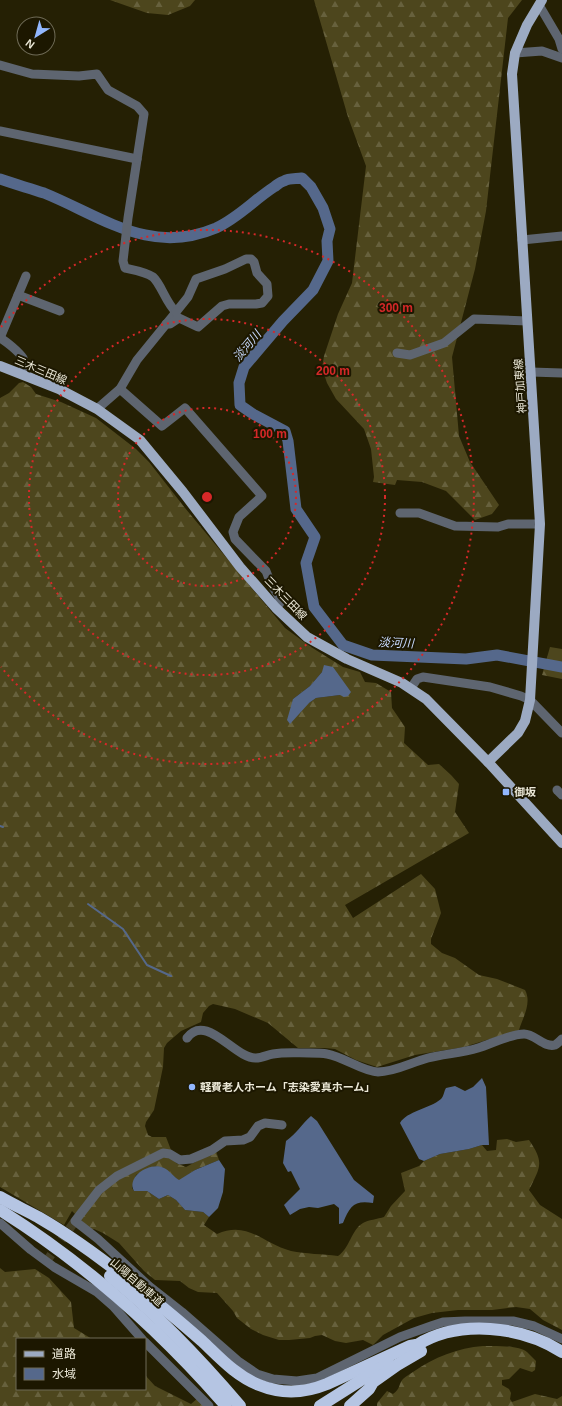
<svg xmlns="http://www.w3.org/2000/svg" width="562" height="1406" font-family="Arial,'Noto Sans JP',sans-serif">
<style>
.forest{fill:url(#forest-firs);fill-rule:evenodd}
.water{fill:#55688b}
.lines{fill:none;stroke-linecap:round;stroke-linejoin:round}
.stream{stroke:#55688b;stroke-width:2}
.river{stroke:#55688b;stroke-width:11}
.minor-tunnel{stroke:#433e24;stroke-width:9;stroke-dasharray:9 4.5;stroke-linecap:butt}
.minor{stroke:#5e6570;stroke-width:9}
.major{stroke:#9caac2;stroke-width:10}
.highway{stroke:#b5c5e3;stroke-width:12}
.ring{fill:none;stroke:#d62828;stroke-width:2;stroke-dasharray:2 4}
.poi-dot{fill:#92b7fd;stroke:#1c1700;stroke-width:1.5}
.labels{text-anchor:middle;stroke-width:4;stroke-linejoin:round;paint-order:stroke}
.street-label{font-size:11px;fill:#ece9d8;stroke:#1c1700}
.poi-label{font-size:11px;font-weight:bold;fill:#ece9d8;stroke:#1c1700;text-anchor:start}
.water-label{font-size:12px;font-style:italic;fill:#c8dbff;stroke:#1c1700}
.centre{fill:#d62828;stroke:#1c1700;stroke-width:2}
.ring-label{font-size:12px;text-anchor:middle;font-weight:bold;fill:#d62828;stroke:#1c1700;stroke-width:4;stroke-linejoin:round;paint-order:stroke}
</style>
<defs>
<pattern id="forest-firs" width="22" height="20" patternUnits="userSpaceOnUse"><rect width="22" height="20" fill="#4d461d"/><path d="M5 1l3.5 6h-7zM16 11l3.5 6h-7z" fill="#67613d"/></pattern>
</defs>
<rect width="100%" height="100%" fill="#252004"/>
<g class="forest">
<polygon points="110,0 195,0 190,6 168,15 147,13"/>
<polygon points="314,0 522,0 508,18 486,211 475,269 452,357 459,436 470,462 499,505 492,514 475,520 446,491 422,482 397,480 395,485 373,482 374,477 371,449 364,429 336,399 327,383 322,368 324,356 338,314 352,283 366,166 348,117"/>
<path d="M23,382L31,387L36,394L61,402L96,418L136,449L149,462L185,508L285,628L311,647L343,667L360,672L365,682L376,683L391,692L392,708L405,727L404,743L428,765L439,764L451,775L459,784L455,812L469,833L345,905L353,918L421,874L435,889L441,913L431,939V944L442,953L455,958L479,975L497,979L525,990C532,1003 523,1017 519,1030L464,1047L415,1055L377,1067L356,1060L335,1049L325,1048H298L268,1023L235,1009L213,1004L209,1006L203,1013L201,1022L181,1031L167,1043L164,1048L163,1067L154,1110L146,1122L145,1126L148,1135L152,1137H166L176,1163L186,1167L216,1151L219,1160L195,1170L179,1181C160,1164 158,1162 136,1175L132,1188L134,1191H147L159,1199L168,1195L176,1200L185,1210L203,1212L209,1217L204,1225L217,1234C248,1220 263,1244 291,1251C306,1254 322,1254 338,1256C350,1248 351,1230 363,1223C368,1220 378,1219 384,1217L391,1206L405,1191L401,1173L419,1166L424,1161L440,1154L469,1149L482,1145L487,1151L496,1150L497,1140L507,1139L516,1142L529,1140C545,1163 540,1167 529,1190L540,1205L562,1219V1330L543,1320L530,1309L516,1307L492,1310H458L432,1313L414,1318L383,1335L373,1345L363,1340L346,1343L335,1341L322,1335L315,1336L310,1338L289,1340H279L263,1335L251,1329L237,1318L233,1311L217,1293L198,1292L189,1288L180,1281L155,1280L144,1271L119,1243L103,1233L94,1229L91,1230L72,1211L64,1225L0,1187V398L9,393L19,383ZM322,672L340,695L316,698L309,703L293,699L310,686Z"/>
<polygon points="550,647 562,649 562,679 542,675"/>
<polygon points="0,1268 5,1272 35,1269 49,1278 71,1302 74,1328 92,1339 17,1339 17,1389 145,1389 145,1375 155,1386 191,1404 198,1398 204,1406 0,1406"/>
<path d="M483,1346C495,1346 518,1345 527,1352C530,1355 533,1358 536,1361L535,1370L532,1372L520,1368L509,1379L502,1380V1385L509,1389L511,1393L510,1399L512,1402L535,1394L557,1399L562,1396V1406H377V1403L387,1391L393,1394C401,1388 398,1385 403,1379C406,1376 410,1374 413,1372C434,1357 458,1348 483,1346Z"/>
</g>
<g class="water">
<polygon points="324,665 333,667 351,692 348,696 344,697 340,695 316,698 309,703 290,724 287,720 293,699 310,686 322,672"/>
<path d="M482,1078L486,1087L489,1145H482L469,1149L440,1154L424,1161L419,1159L400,1123C407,1111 429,1109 441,1099C444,1096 444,1091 446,1088L455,1086L465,1091L473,1087Z"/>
<path d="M311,1116L317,1121L354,1180L374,1196L373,1203C354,1200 350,1206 343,1223L339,1224V1208L334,1204L318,1208L309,1207L300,1209L290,1215L284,1205L300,1189L291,1171L288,1172L283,1163L286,1141C297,1133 301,1125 311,1116Z"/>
<path d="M219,1160L225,1169L223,1192L218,1208L209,1217L203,1212L185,1210L176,1200L168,1195L159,1199L147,1191H134C126,1176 151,1161 164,1168C169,1170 174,1177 179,1180L195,1170Z"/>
</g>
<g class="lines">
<g class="stream">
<polyline points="0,826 3,827"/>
<polyline points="88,904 123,929 147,965 171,976"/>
</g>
<path class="river" d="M0,179C14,184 29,188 44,193C103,217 150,256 216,228C238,218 254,200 274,187C277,185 280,182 284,181C289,178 296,179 302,178L311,187L323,208L330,229L327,241L328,261L313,290L283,321L244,367L239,383L240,405L253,414L285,431L288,441L296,509L315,537L306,563L314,607L343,645L372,655L466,659L497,655L562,667"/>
<polyline class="minor-tunnel" points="46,1262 75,1221"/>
<g class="minor">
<polyline points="539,5 559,39 562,49"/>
<polyline points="515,53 542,51 562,58"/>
<path d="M0,65L32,74L79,76L97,74L108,90L137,106L144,114L128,218L123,261L125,268C134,270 146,272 153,277C161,284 166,303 176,312L137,360L120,389L97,409"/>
<polyline points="0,131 137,159"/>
<polyline points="522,240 562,236"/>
<polyline points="18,295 60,311"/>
<polyline points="166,324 170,324 179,318 198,327 222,306 229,304 256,304 262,303 268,296 267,284 257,273 254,262 251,259 246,259 225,269 196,279 188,297 176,312"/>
<polyline points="0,338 26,276"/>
<path d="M0,338C6,341 19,352 23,358C25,363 23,370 22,374"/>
<polyline points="397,353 410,355 444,343 474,319 527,321"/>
<polyline points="531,372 562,373"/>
<polyline points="120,389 162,426 185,408 262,496 239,517 233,532 235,539 266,571 271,584 279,597 280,603 276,608"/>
<polyline points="400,513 419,513 455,526 498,527 508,524 540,524"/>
<polyline points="411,688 417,679 423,677 490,687 521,696 530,700 562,733"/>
<polyline points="557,790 562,795"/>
<path d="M187,1038C206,1012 235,1059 256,1058C262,1058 267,1055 273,1054C285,1052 297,1053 309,1053C315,1053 322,1053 327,1054C344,1057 364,1072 378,1072C395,1072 412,1062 428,1058C444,1054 462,1053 478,1048C491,1044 510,1034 524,1034C535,1034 544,1048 555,1045C557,1044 560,1041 562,1039"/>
<polyline points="282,1125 265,1123 258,1126 250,1137 243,1140 225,1141 212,1150 191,1159 180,1160 170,1154 163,1153 117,1176 99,1190 75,1221 98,1239 149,1286 182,1312 238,1361 257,1374 273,1379 297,1381 317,1378 400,1337 431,1326 443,1322 465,1321 513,1321 534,1326 562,1339"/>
<polyline points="0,1223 31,1250 54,1267 97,1292 113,1306 142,1339"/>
<polyline points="145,1342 209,1406"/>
</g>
<g class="major">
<polyline points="0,366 59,389 97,409 140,440 183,492 240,567 276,608 307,637 347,659 402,683 426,699 488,762 562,843"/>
<polyline points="488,762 518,733 525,721 530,700 540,524 512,74 515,53 527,25 542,0"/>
</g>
<g class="highway">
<path d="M0,1197C12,1204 25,1210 38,1217C78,1240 117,1270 153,1300C170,1313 186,1327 202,1341C220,1358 236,1376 259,1385C281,1394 305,1393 327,1384L410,1346L416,1345"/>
<path d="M0,1210C86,1264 160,1330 226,1406"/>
<path d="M110,1276C158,1315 200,1359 240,1406"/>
<path d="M410,1351C412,1349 414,1347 417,1345C459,1319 522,1326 562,1352"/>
<polyline points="320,1406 388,1363"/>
<polyline points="350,1406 369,1389 373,1382 397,1365 421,1351"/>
</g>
</g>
<g class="ring">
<circle cx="207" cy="497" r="89"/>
<circle cx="207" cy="497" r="178"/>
<path d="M1 327A267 267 0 1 1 1 667"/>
</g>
<g class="poi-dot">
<rect x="502" y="788" width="8" height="8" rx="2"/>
<circle cx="192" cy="1087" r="4"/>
</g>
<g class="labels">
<g class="street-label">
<text transform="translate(41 370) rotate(23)" y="4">三木三田線</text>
<text transform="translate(520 386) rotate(-94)" y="4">神戸加東線</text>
<text transform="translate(286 598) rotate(46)" y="4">三木三田線</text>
<text transform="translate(137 1282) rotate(41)" y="4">山陽自動車道</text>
</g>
<g class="poi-label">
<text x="514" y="796">御坂</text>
<text x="200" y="1091">軽費老人ホーム「志染愛真ホーム」</text>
</g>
<g class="water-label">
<text transform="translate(247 346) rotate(-50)" y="4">淡河川</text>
<text transform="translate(396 643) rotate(2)" y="4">淡河川</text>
</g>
</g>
<circle cx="207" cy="497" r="6" class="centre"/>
<g class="ring-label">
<text x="396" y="312">300 m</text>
<text x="333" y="375">200 m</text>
<text x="270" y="438">100 m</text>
</g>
<rect x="16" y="1338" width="130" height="52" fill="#1c1700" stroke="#6f6b56"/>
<rect x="24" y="1351" width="20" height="6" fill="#9caac2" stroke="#6f6b56"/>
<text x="52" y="1358" font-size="12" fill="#ece9d8">道路</text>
<rect x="24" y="1368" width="20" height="12" fill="#55688b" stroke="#6f6b56"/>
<text x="52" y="1378" font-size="12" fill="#ece9d8">水域</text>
<g transform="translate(36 36) rotate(217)"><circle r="19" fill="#1c1700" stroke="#6f6b56"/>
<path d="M0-3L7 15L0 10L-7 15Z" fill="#92b7fd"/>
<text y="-6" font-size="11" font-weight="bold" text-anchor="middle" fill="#ece9d8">N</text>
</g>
</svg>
